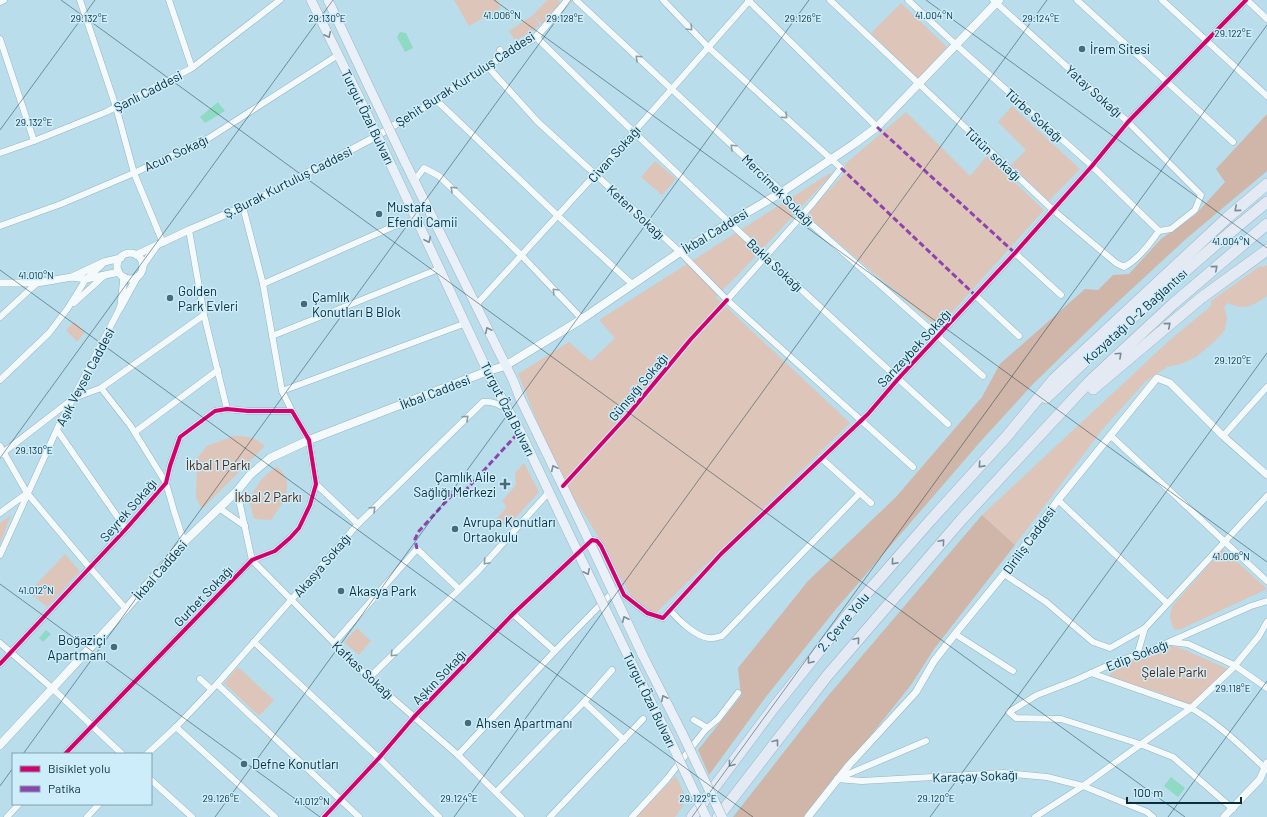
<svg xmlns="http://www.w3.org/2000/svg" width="1267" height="817" font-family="Barlow,sans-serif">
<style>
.green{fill:#dec5ba}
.forest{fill:#d0b5a9}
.water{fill:#8fdac2}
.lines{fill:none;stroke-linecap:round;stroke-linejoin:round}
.minor-casing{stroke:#94b4c1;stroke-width:7}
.tertiary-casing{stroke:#94b4c1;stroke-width:8}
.secondary-casing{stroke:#94b4c1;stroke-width:9}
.primary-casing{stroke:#a2b4c4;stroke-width:10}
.motorway-casing{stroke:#a2b4c4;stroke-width:12}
.minor{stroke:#f4fafc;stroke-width:6}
.tertiary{stroke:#f4fafc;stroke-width:7}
.secondary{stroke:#f4fafc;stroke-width:8}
.primary{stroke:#eaf0f7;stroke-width:9}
.motorway{stroke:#e4eaf4;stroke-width:11}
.primary-bridge-casing{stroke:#a2b4c4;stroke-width:10;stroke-linecap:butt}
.primary-bridge{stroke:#eaf0f7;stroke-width:9}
.quiet{stroke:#8e44ad;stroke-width:3;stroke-dasharray:6 3;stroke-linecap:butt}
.cycleway-casing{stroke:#ceedfa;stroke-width:6}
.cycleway{stroke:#d6006c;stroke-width:4}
.oneway{stroke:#8a9ea5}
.oneway2{stroke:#7a8f99}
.oneway3{stroke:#768c98}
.ticks{fill:none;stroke:#092e3b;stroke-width:1;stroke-opacity:0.45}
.poi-dot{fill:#476b79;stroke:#ceedfa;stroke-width:1.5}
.labels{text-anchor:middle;stroke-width:3;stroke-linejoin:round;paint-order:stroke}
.poi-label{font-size:13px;fill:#092e3b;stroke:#ceedfa;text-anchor:start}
.street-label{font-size:13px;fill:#092e3b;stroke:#ceedfa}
.park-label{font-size:13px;fill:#55240b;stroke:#ceedfa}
.ticks-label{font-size:10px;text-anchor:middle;fill:#092e3b;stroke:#ceedfa;stroke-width:3;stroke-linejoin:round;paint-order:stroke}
</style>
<rect width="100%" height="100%" fill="#b9ddeb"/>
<g class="green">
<polygon points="454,0 497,0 501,8 469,26"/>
<polygon points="547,0 558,0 562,4 542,24 533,15 540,25 516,41 509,31 533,15"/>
<polygon points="901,3 947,47 918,79 871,33"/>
<polygon points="1012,106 1080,169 1049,201 1011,165 1026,150 998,122"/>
<polygon points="906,112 970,176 987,156 1044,210 938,328 806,215 846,172 845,164"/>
<polygon points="655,161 676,179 662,195 641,177"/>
<polygon points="830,173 831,175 740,273 716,297 850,423 655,614 633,599 615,568 598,536 559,475 518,374 569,342 591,361 615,338 599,320"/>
<path d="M1267,265V296C1253,306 1244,311 1228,303L1224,307L1227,317L1225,330L1215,341L1196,357L1181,364L1167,367L1146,381L1102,430L1015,545L982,515L1172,338L1211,306V301L1260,266L1264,267Z"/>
<polygon points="74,322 85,332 77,342 66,330"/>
<path d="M234,436C249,436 254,437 265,446L202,509L196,498L197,458L207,446Z"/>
<polygon points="524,463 539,492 507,527 497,518 506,508 505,504 502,501 516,485 515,473"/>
<path d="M277,467C297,483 283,503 271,520L254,519L249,500C256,486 263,475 277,467Z"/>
<polygon points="11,515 0,544 0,523"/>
<path d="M1223,549L1267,589L1179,630L1174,629C1169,619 1169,614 1173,605Z"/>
<polygon points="65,554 80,571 47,607 29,592"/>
<polygon points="357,628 371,641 359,655 344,642"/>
<polygon points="1169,645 1183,649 1228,669 1192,706 1158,692 1108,678 1115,667"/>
<polygon points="238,667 274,700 259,716 224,683"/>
<polygon points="676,776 687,800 675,817 635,817"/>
</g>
<g class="forest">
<polygon points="1267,114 1267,171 1187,238 1108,311 1033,384 981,441 836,609 765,698 709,775 698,750 741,696 738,668 808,581 896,497 982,397 1000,364 1085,289 1098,290 1113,275 1129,274 1161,239 1195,215 1225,182 1216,169"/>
<polygon points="982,515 1015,545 934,649 911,685 836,779 810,817 733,817 827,697"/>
</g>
<g class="water">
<polygon points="400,32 406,33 413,48 405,52 397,37"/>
<polygon points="218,102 225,111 205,123 200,117"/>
<polygon points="46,630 51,634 43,642 39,638"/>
<polygon points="1171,777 1185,788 1178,797 1164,786"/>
</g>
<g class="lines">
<g class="minor-casing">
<g id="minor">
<polyline points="80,0 116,107 134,173 163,243"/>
<polyline points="169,0 192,68"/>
<polyline points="576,0 782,192 801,215 983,376"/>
<polyline points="663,0 709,48 841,168 813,203 727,300"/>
<polyline points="748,0 877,127"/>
<path d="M830,0L1053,210L1116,263L1124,267C1139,259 1149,244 1159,231"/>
<polyline points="908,0 956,45 1092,166 1159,231"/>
<polyline points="993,0 1128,122 1201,195 1195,210 1171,229 1159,231"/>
<polyline points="1077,0 1233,142"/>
<polyline points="1162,0 1267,96"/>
<polyline points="1247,0 1267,19"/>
<polyline points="0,2 4,0"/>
<path d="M536,37C670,169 808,297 948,424"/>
<polyline points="0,39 34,141"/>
<polyline points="500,50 504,56"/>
<polyline points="487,66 538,122 680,252 727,300 913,467"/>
<polyline points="436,100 558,216 632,284"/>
<polyline points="0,153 34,141 106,112 192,68 280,0"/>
<polyline points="415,180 424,168 439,176 522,256 582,319"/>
<polyline points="243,207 263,284 282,391 292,411"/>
<polyline points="0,226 61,204 134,173 209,138 338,55"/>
<polyline points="189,230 204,315 227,409"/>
<polyline points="1015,253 1061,295"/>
<polyline points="263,284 392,227 418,219"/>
<polyline points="976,296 1019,336"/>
<polyline points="74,303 105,275"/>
<polyline points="476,305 633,133 750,0"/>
<polyline points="0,317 37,283"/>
<polyline points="272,336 441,268"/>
<polyline points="0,380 49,333 68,308 86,279 102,265"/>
<polyline points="101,388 130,425 166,483 174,511 184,542"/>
<polyline points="282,391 466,323"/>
<polyline points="57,430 126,529"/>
<polyline points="135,432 218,370"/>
<polyline points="1111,436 1267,581"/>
<polyline points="1223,436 1267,387"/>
<polyline points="0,446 27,493 90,568 126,609"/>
<polyline points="0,455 74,398 101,388 204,315"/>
<polyline points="821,458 871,503"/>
<polyline points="316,484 358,524"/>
<polyline points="237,491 252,560 369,678 458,755 521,817"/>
<polyline points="1058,500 1167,603"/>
<polyline points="219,508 245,526"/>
<polyline points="0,513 26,494"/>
<polyline points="0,555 58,427 120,308"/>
<polyline points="1004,574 1046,602 1093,642 1110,648 1145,628"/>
<path d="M670,610C678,620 696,637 709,638C713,639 718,637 722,636L860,493"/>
<polyline points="513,614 555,651"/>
<polyline points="955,634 1013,671"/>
<polyline points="254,642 379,758 439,817"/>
<polyline points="1171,642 1188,644 1234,665 1267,688"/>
<polyline points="0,643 52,688 122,754"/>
<polyline points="334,643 417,549 459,589"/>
<polyline points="1137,655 1145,628 1267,496"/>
<polyline points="0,664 126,529 166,483 170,466 180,437 215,411 227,409 248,411 292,411 309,440 316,484 310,505 299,528 290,538 275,551 252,560 65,754"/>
<path d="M1091,673L1191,708C1219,724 1241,746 1265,768"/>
<polyline points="369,678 478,571 549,492"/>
<polyline points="200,679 211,689"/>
<polyline points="217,684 359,817"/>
<polyline points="584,702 624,740"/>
<polyline points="694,720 706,727 705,730"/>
<polyline points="176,727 275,817"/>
<path d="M147,754L176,727L217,684L358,524L483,402C492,401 498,404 506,409"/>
<polyline points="458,755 555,651 615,590"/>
<polyline points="839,778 926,741"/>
<polyline points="837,779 862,781 1004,773 1047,777 1083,786 1147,812 1153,817"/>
<polyline points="151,780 192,817"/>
<polyline points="496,792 584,702 612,670"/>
<polyline points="1233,809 1173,757 1140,744 1061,719 1016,718 1009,712 1037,695 1076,680 1118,661 1149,651 1251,606 1267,601"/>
<polyline points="7,817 19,804"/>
<polyline points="87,817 99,804"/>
<polyline points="324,817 379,758 414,717 513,614 592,540 597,541 601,546 624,595 647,613 663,618 721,554 868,414 898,379 1015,253 1092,166 1128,122 1246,0"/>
<polyline points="550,817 643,719"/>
<polyline points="632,817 667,779 705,730 718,719 738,693"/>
<polyline points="1035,817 1083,786 1191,708 1232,669 1259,636 1267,622"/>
</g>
</g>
<g class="tertiary-casing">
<g id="tertiary">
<circle cx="130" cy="266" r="13"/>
<polyline points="136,255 189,230 243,207 375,137 436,100 487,66 536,37 568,0"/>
<polyline points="143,265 157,245"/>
<polyline points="72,277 86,279 119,272"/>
<polyline points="0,283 37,283 72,277 104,262 121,258"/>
<polyline points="121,305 124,277"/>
<polyline points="120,308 137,277"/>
<polyline points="808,817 849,765 916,692 934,661 955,634 1004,574 1058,500 1157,378 1170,383 1223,436 1267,475"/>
<polyline points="1224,817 1260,779 1267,763"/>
</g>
</g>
<g class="secondary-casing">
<polyline id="secondary" points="0,745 126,609 184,542 237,491 250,475 270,458 309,440 488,371 505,366 582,319 680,252 782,192 854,144 877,127 999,0"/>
</g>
<g class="primary-casing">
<g id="primary">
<polyline points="311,0 358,95"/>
<polyline points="328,0 370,89"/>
<polyline points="405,162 513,380 520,398 583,528"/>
<polyline points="392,167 493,383 520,431 570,536"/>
<polyline points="642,654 682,733"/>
<polyline points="630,660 669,738"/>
</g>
</g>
<g class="motorway-casing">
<g id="motorway">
<polyline points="1093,389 1201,298 1267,250"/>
<path d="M1046,398C1117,330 1191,264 1267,202"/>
<polyline points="692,817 775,706 853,609 928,523 1007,436 1054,379 1227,218 1267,184"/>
<polyline points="718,817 827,676 962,519 1023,453 1090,381 1173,304 1267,224"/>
</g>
</g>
<use href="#minor" class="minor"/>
<use href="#tertiary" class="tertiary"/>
<use href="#secondary" class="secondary"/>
<use href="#primary" class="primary"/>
<use href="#motorway" class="motorway"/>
<g class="primary-bridge-casing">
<g id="primary-bridge">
<polyline points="370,89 405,162"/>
<polyline points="358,95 392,167"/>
<polyline points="583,528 642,654"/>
<polyline points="570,536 630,660"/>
<polyline points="682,733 722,817"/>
<polyline points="669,738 706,817"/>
</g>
</g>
<use href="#primary-bridge" class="primary-bridge"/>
<g class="quiet">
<polyline points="877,127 1015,253"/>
<polyline points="841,168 976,296"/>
<polyline points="417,549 415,539 419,531 453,494 465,491 520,431"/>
</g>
<g class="cycleway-casing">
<g id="cycleway">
<polyline points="563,486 627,416 691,339 727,300"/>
<polyline points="0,664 126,529 166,483 170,466 180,437 215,411 227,409 248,411 292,411 309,440 316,484 310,505 299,528 290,538 275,551 252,560 65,754"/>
<polyline points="324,817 379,758 414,717 513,614 592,540 597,541 601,546 624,595 647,613 663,618 721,554 868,414 898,379 1015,253 1092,166 1128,122 1246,0"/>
</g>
</g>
<use href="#cycleway" class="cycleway"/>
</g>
<defs><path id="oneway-chevron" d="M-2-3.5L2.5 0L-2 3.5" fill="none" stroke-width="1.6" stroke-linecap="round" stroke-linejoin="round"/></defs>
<g class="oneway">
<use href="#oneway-chevron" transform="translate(690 28) rotate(46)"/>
<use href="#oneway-chevron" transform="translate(638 58) rotate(-137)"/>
<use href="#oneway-chevron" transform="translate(785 116) rotate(42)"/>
<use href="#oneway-chevron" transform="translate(733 147) rotate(-137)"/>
<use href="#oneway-chevron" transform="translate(453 189) rotate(-136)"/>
<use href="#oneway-chevron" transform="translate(555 291) rotate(-134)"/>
<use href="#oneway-chevron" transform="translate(466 418) rotate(-44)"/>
<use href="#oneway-chevron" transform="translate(373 509) rotate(-45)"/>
<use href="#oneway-chevron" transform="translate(486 562) rotate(133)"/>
<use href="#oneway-chevron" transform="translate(393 654) rotate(135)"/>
</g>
<g class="oneway2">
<use href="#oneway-chevron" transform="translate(328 35) rotate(64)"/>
<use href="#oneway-chevron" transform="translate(428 240) rotate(65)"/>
<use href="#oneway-chevron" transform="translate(488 330) rotate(-116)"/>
<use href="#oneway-chevron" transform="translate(554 468) rotate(-116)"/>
<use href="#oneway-chevron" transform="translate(587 572) rotate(64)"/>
<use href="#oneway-chevron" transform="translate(625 619) rotate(-115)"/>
<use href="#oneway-chevron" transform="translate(664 698) rotate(-117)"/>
</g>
<g class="oneway3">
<use href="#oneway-chevron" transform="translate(1237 209) rotate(140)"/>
<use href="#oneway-chevron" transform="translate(1215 268) rotate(-41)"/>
<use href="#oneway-chevron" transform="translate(1168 325) rotate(-40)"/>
<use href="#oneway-chevron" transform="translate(1119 355) rotate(-43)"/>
<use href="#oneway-chevron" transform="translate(981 465) rotate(132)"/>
<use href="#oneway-chevron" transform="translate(942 542) rotate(-49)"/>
<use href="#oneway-chevron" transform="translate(894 562) rotate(131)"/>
<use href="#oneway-chevron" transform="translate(857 640) rotate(-50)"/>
<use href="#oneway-chevron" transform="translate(810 661) rotate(129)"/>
<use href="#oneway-chevron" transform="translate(776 742) rotate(-52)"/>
<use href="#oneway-chevron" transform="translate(731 764) rotate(127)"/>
</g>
<path class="ticks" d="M61,0L1185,817M494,0L1267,562M926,0L1267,248M0,130L95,0M0,270L753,817M0,458L333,0M0,584L320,817M23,754L571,0M0,786L13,768M215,817L809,0M454,817L1047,0M692,817L1267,25M930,817L1267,353M1168,817L1267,681"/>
<g class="poi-dot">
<circle cx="1082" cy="49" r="4"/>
<circle cx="379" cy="214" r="4"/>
<circle cx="170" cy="298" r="4"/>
<circle cx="304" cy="304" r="4"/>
<path d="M503 478h4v4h4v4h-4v4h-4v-4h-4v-4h4z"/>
<circle cx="455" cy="529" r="4"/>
<circle cx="341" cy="591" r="4"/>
<circle cx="114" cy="647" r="4"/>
<circle cx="468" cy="723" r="4"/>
<circle cx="244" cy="764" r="4"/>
</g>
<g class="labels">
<g class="poi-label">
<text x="1090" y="54">İrem Sitesi</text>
<text x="387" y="212">Mustafa<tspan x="387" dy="15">Efendi Camii</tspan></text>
<text x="178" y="296">Golden<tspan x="178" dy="15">Park Evleri</tspan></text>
<text x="312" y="302">Çamlık<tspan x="312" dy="15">Konutları B Blok</tspan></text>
<text x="496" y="482" text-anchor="end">Çamlık Aile<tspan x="496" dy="15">Sağlığı Merkezi</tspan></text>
<text x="463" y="527">Avrupa Konutları<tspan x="463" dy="15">Ortaokulu</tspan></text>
<text x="349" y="596">Akasya Park</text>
<text x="106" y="645" text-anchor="end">Boğaziçi<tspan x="106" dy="15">Apartmanı</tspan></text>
<text x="476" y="728">Ahsen Apartmanı</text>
<text x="252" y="769">Defne Konutları</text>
</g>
<g class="street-label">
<text transform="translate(465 79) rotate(-33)" y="5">Şehit Burak Kurtuluş Caddesi</text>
<text transform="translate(148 91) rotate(-27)" y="5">Şanlı Caddesi</text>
<text transform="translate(1094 91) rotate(42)" y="5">Yatay Sokağı</text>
<text transform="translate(1034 115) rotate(42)" y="5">Türbe Sokağı</text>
<text transform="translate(368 117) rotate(64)" y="5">Turgut Özal Bulvarı</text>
<text transform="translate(176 153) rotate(-25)" y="5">Acun Sokağı</text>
<text transform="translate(614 154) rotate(-48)" y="5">Civan Sokağı</text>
<text transform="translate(993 154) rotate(43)" y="5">Tütün sokağı</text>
<text transform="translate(288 182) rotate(-27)" y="5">Ş.Burak Kurtuluş Caddesi</text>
<text transform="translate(778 190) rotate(45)" y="5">Mercimek Sokağı</text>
<text transform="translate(636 212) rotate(43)" y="5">Keten Sokağı</text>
<text transform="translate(715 231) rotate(-31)" y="5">İkbal Caddesi</text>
<text transform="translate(775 265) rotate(43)" y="5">Bakla Sokağı</text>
<text transform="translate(1135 316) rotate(-42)" y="5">Kozyatağı O-2 Bağlantısı</text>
<text transform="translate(914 348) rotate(-47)" y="5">Sarızeybek Sokağı</text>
<text transform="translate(85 377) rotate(-62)" y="5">Aşık Veysel Caddesi</text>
<text transform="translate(638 387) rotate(-50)" y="5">Günışığı Sokağı</text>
<text transform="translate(435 392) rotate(-21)" y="5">İkbal Caddesi</text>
<text transform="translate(508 409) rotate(63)" y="5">Turgut Özal Bulvarı</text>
<text transform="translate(128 510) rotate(-49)" y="5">Seyrek Sokağı</text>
<text transform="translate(1029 540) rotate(-54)" y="5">Diriliş Caddesi</text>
<text transform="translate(322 565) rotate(-49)" y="5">Akasya Sokağı</text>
<text transform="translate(160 570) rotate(-49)" y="5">İkbal Caddesi</text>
<text transform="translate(203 596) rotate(-46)" y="5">Gurbet Sokağı</text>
<text transform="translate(843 622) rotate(-50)" y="5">2. Çevre Yolu</text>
<text transform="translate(1137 655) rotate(-21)" y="5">Edip Sokağı</text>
<text transform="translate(363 670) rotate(43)" y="5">Kafkas Sokağı</text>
<text transform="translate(439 677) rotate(-46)" y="5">Aşkın Sokağı</text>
<text transform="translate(650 700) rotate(64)" y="5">Turgut Özal Bulvarı</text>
<text transform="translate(975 776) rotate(-2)" y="5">Karaçay Sokağı</text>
</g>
<g class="park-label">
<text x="218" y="470">İkbal 1 Parkı</text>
<text x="268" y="502">İkbal 2 Parkı</text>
<text x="1174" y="677">Şelale Parkı</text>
</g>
</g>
<g class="ticks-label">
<text x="502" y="19">41.006°N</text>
<text x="934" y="19">41.004°N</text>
<text x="565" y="22">29.128°E</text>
<text x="89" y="22">29.132°E</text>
<text x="327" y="22">29.130°E</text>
<text x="803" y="22">29.126°E</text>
<text x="1041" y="22">29.124°E</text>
<text x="1233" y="37">29.122°E</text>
<text x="34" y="126">29.132°E</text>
<text x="1231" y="245">41.004°N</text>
<text x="36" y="279">41.010°N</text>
<text x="1233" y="364">29.120°E</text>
<text x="34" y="454">29.130°E</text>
<text x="1231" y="560">41.006°N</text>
<text x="36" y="594">41.012°N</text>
<text x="1233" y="692">29.118°E</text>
<text x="221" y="802">29.126°E</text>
<text x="459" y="802">29.124°E</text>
<text x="698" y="802">29.122°E</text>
<text x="936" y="802">29.120°E</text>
<text x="312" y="805">41.012°N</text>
</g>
<rect x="12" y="753" width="140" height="52" fill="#ceedfa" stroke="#7fa1ae"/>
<rect x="20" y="766" width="20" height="6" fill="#d6006c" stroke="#7fa1ae"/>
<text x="48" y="773" font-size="12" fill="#092e3b">Bisiklet yolu</text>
<rect x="20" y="786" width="20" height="6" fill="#8e44ad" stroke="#7fa1ae"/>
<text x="48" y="793" font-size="12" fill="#092e3b">Patika</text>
<path d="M1127 797v6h114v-6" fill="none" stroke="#092e3b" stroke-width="2"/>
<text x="1133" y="797" font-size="12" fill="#092e3b" stroke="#ceedfa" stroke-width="3" paint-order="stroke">100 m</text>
</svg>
